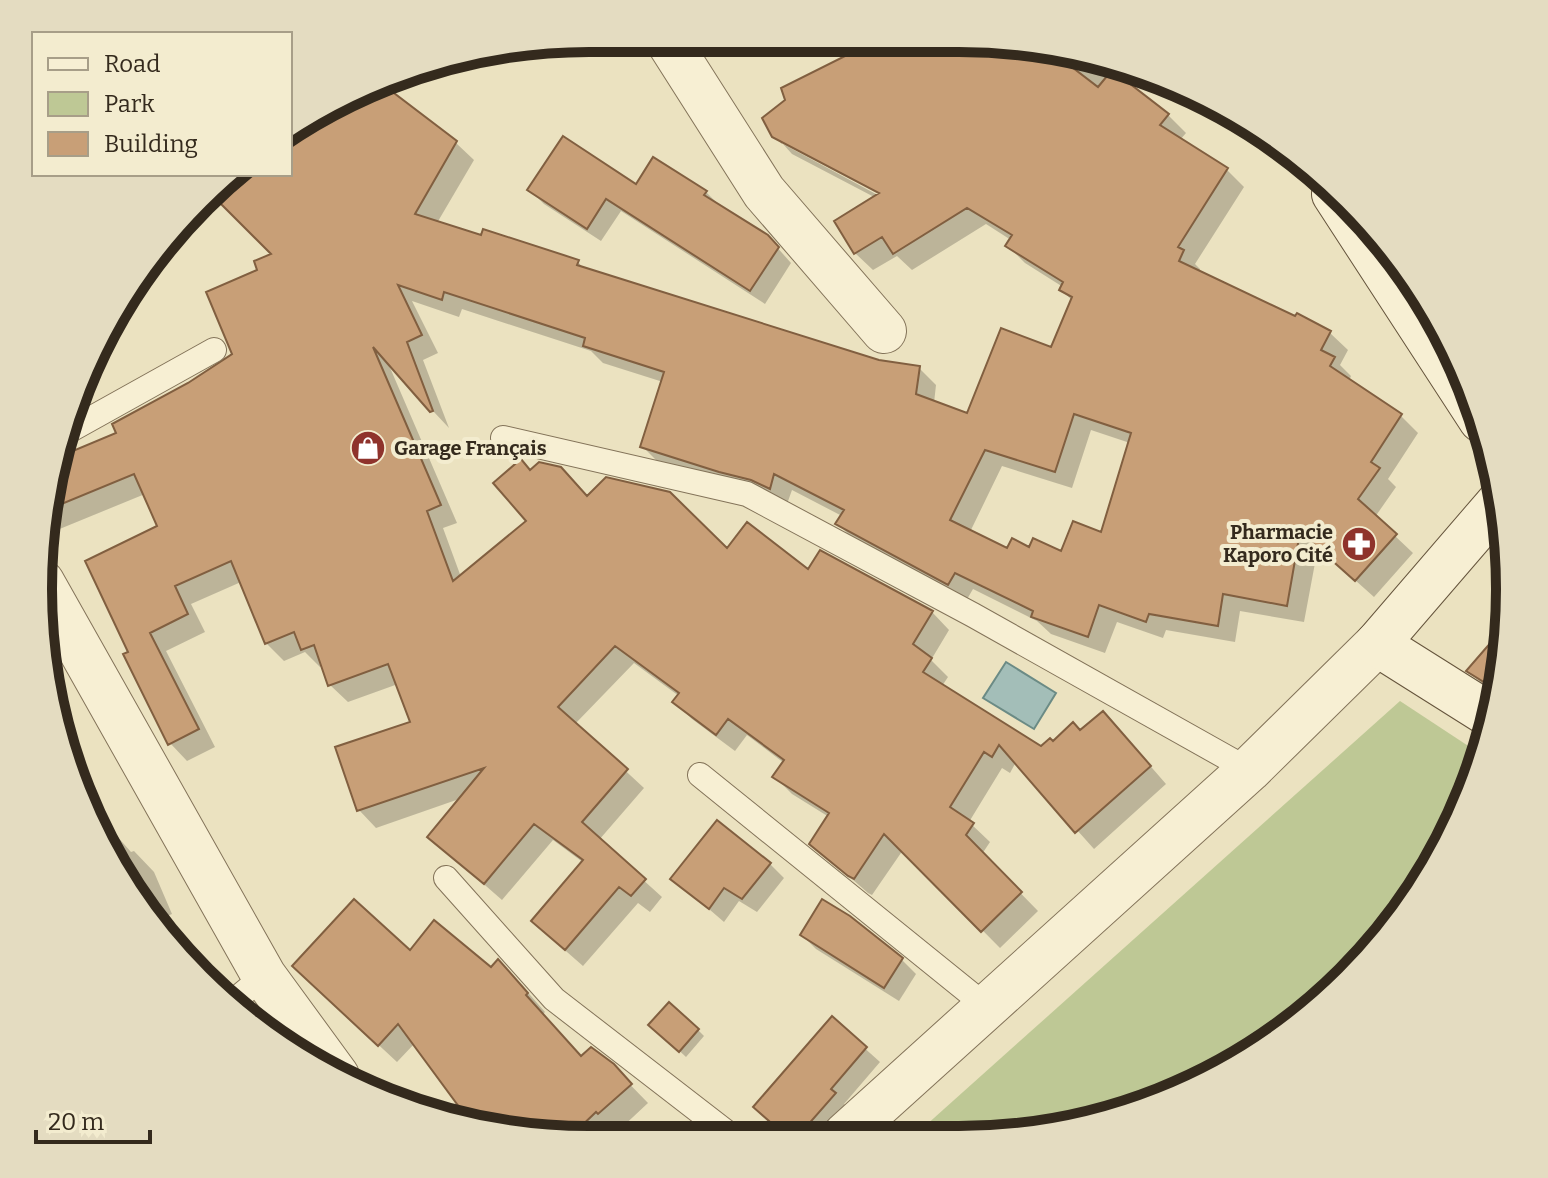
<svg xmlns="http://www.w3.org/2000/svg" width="1548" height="1178" font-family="Bitter,serif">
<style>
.green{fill:#bec895}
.water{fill:#a3beb8;stroke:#6b8b85;stroke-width:2}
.shadow{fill:#0003;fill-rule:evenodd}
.building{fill:#c89f77;stroke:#815f40;stroke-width:2;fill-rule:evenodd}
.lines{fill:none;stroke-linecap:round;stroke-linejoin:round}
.lane-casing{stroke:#837359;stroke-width:26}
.street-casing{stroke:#837359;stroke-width:46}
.secondary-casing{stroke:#65543c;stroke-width:46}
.lane{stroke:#f7efd3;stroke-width:24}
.street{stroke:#f7efd3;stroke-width:44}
.secondary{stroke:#f7efd3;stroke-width:44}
.labels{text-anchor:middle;stroke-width:8;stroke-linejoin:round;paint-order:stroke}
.poi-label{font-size:20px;font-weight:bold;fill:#342a1d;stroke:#f3eccf;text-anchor:start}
.rim{fill:none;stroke:#342a1d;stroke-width:10}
</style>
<rect width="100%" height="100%" fill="#ebe2c0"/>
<polygon class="green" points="1400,701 1482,755 1468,799 1417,895 1349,978 1265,1047 1137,1111 1030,1135 915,1135"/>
<polygon class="water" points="1006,662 1056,693 1034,729 983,698"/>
<g class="shadow">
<polygon points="715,38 759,38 732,57"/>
<path d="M878,39H995L1089,55L1168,115L1186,133L1180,140L1226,169L1244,187L1195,264L1200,269L1199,273L1296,319L1297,316L1330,333L1348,350L1340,365L1351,376L1349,381L1401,416L1418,433L1388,479L1396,487L1375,517L1413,553L1374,597L1318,547L1304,622L1240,611L1235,642L1166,630L1163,638L1117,622L1105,653L1051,634L1037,621L973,589L966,601L855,541L838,524L842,516L792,490L787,504L660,464L642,446L663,382L603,363L591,351L462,309L459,317L412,301L438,353L423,360L449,428L388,363L457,523L443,528L461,577L529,521L531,472L592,505L728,551L808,572L932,612L949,630L931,660L948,677L942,686L1041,748L1081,732L1120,731L1166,784L1094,849L1016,762L1010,773L1002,768L969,822L990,842L982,854L1038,911L1000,948L903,850L872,895L868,893L811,843L829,817L792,794L775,777L784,763L747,735L735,751L692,719L675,702L679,696L634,663L575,724L644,788L599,840L662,897L650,912L638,903L583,966L551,938L584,863L553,840L502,900L430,837L462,798L376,828L359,810L412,723L398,684L348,702L330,685L323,665L320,667L305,652L284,661L266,643L241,582L191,604L205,632L166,651L215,747L187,761L170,743L130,653L160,527L145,494L45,535L49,481L55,461L119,434L234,355L260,271L274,255L211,191L233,174H290V130L313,112L380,84L456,143L474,160L437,223L578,262L584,269L878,362L919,368L936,385L934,403L968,415L1053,350L1073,301L1061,290L1063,287L1025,263L1008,246L1011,240L986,224L912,270L897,256L873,270L855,253L876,198L792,154L783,144L887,200L889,196L782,140V144L773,135ZM1091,430L1130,443L1102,535L1062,554L1030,549L1008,550L970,532L1002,466L1072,488Z"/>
<polygon points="637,187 706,192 720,206 767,236 791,263 765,304 621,211 601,241 544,204 530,190"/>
<polygon points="1506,629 1499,696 1486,688 1469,671"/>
<polygon points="108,826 131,852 134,851 154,872 172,914 153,922 131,895 99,830"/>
<polygon points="770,864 784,878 757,912 739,901 724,922 673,878"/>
<polygon points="802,935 902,960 916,974 899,1001 816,949"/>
<polygon points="410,953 491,969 516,979 545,1012 542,1015 582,1058 612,1066 648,1103 618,1131 615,1128 608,1135 517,1135 475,1124 415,1043 397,1062 313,984"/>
<polygon points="832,1019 880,1062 844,1104 849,1108 825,1135 786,1135 770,1121"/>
<polygon points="698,1030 704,1036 686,1057 658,1031"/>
</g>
<g class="building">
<path d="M879,39H995L1047,48L1098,87L1112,70L1169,114L1160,125L1228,168L1178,247L1184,250L1179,261L1295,316L1297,313L1331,331L1321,350L1335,357L1330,366L1402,414L1371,462L1380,468L1358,499L1397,534L1355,581L1300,532L1287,606L1223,594L1218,626L1149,614L1146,622L1099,605L1088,637L1031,617L1033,611L955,573L948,585L835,524L844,510L774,474L770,489L751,480L719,472L640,447L664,372L583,346L585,338L444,292L442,300L398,285L422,335L407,342L433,411L430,412L373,347L441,505L427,511L453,581L526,521L493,483L521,459L530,470L539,462L561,467L587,496L606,477L670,492L727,548L747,522L808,569L820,550L933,611L913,644L932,658L923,672L1041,746L1050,738L1053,741L1073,722L1080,730L1103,711L1151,766L1075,833L999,745L992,757L984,752L950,807L974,823L966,835L1022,892L981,932L884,834L854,879L848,876L809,844L829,813L772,777L784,760L728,719L716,735L672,702L679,693L615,646L558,707L628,769L582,822L646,879L631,896L619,887L565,950L531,921L583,860L534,824L484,884L427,837L484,768L357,811L335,747L410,722L388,664L328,686L314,645L301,650L294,632L265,644L231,561L175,586L188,614L150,633L199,729L168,745L123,654L128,652L85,561L157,526L134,474L47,510L49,481L56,458L116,433L112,424L188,383L232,354L206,292L257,270L254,261L271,254L209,192L233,174H290V130L313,112L382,84L457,141L415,214L481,235L483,229L579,260L577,265L879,360L920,366L916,394L967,413L1001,328L1051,347L1072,297L1059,290L1063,282L1005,246L1012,235L967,208L893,254L882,237L854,254L834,221L879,193L772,137L762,118L785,100L781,88ZM1074,414L1131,433L1101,532L1073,521L1061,551L1033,538L1029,547L1012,538L1007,548L950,520L985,450L1055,472Z"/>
<polygon points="563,136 636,184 653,157 707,191 704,195 768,235 779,247 750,291 606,199 587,229 527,190"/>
<polygon points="1506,625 1504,653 1500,692 1466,671"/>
<polygon points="717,820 771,863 742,899 724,888 709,909 670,879"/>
<polygon points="354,899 410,950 434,920 491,967 498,959 528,993 526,995 581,1056 591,1047 614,1064 632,1084 598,1114 596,1112 572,1135 517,1135 471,1123 398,1024 378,1046 292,966"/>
<polygon points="822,899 850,916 903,958 884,988 800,935"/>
<polygon points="669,1002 699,1029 679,1052 648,1025"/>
<polygon points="832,1016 867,1047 831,1089 836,1093 799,1135 785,1135 753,1107"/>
</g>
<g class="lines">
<g class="lane-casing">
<g id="lane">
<polyline points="65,433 214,350"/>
<polyline points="503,438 747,494 973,615 1249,770"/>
<polyline points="700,775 987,1007"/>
<polyline points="446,878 554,999 730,1135"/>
<polyline points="230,1004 264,976"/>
</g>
</g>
<g class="street-casing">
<g id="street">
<polyline points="666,38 764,192 884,331"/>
<polyline points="42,582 264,976 337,1076"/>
<polyline points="845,1135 1249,770 1377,644"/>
</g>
</g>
<g class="secondary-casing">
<g id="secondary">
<polyline points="1334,194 1481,420"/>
<polyline points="1493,717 1377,644 1501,500"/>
</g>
</g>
<use href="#lane" class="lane"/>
<use href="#street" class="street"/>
<use href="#secondary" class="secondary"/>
</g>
<defs>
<g id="shop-disc" transform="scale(1.8)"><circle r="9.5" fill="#8f332c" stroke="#f3eccf"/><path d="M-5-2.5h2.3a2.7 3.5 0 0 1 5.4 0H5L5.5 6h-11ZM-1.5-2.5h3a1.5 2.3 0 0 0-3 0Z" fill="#fff"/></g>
<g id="pharmacy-disc" transform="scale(1.8)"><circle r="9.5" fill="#8f332c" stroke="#f3eccf"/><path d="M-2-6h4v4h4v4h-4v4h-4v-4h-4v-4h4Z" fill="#fff"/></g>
</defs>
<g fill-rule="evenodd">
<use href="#shop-disc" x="368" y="448"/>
<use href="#pharmacy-disc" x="1359" y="544"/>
</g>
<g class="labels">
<g class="poi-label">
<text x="394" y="455">Garage Français</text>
<text x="1333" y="539" text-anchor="end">Pharmacie<tspan x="1333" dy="23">Kaporo Cité</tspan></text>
</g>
</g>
<path d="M0 0H1548V1178H0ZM589 52H959A537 537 0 0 1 1496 589V589A537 537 0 0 1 959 1126H589A537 537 0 0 1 52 589V589A537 537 0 0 1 589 52Z" fill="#e4dcc1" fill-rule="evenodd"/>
<path class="rim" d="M589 52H959A537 537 0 0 1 1496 589V589A537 537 0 0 1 959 1126H589A537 537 0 0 1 52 589V589A537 537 0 0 1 589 52Z"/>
<rect x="32" y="32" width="260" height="144" fill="#f3eccf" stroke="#a79e88" stroke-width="2"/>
<rect x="48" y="58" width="40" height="12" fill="#f7efd3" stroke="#a79e88" stroke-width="2"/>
<text x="104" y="72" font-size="24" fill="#342a1d">Road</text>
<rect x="48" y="92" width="40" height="24" fill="#bec895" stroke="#a79e88" stroke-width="2"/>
<text x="104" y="112" font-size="24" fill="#342a1d">Park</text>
<rect x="48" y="132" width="40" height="24" fill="#c89f77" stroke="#a79e88" stroke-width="2"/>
<text x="104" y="152" font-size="24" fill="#342a1d">Building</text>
<path d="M36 1130v12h114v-12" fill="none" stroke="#342a1d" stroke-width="4"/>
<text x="48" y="1130" font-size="24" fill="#342a1d" stroke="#f3eccf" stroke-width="6" paint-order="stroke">20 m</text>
</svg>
